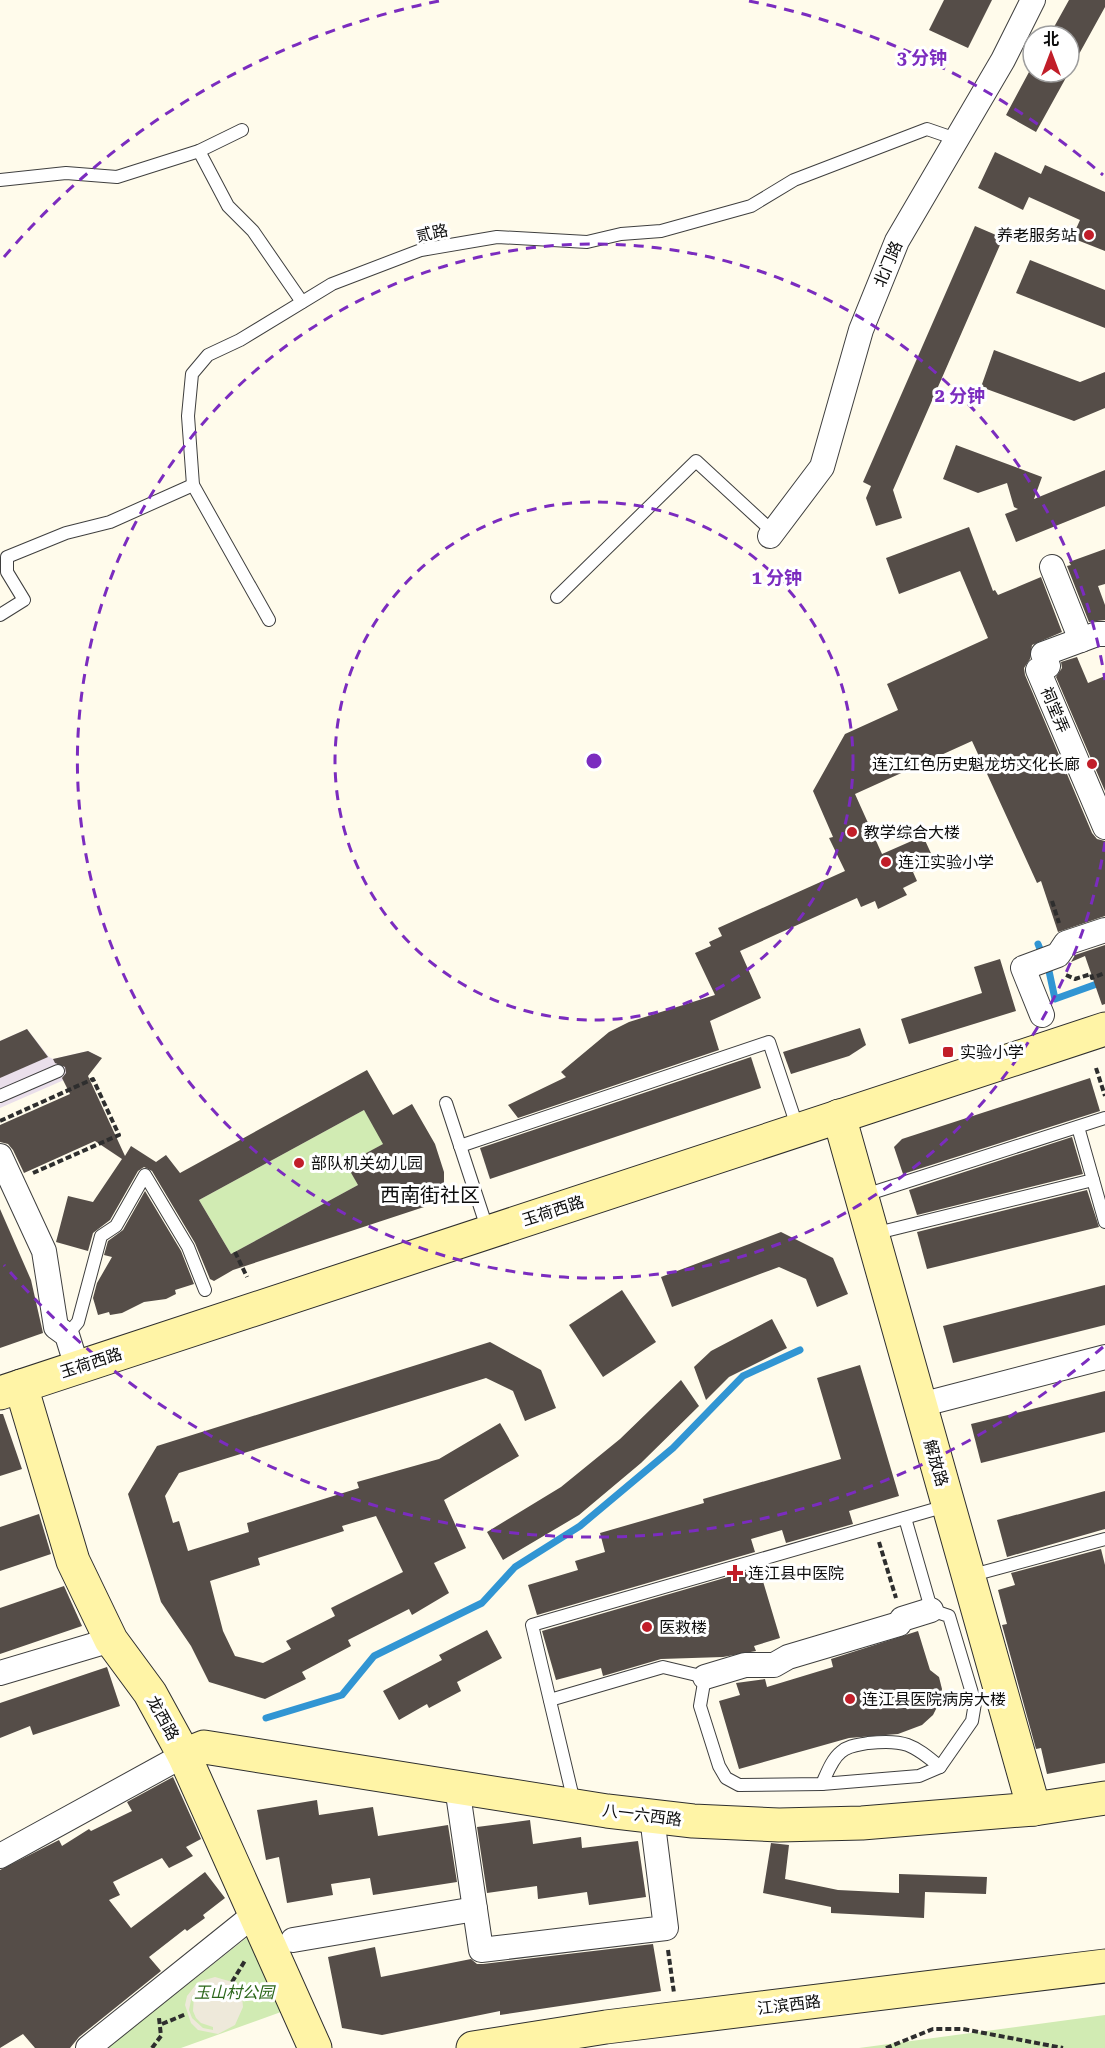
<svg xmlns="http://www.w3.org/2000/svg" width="1105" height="2048" font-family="'Roboto Serif','Noto Sans SC',serif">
<rect width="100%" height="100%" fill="#fffbeb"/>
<polygon fill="#eadfeb" points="27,1029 49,1057 53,1059 88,1051 98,1056 99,1062 96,1066 0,1108 0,1041"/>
<g fill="#d1ebb3">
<polygon points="364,1110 373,1125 393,1115 403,1133 347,1164 358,1185 231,1254 199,1200"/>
<polygon points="250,1935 281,2012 181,2048 107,2048"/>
<polygon points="1105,2015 1105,2048 859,2048"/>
</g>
<path fill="#eee9da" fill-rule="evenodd" d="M215 1977 232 1982 242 1997 243 2007 235 2025 218 2034 198 2030 191 2023 185 2005 187 1996 198 1982ZM192 1995 194 1996 193 2011 196 2018 201 2023 213 2027V2030L203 2028 192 2018 189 2010Z"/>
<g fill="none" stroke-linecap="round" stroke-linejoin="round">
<g stroke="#3195d3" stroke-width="7">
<polyline points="1038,944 1049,971 1055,999 1105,981"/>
<polyline points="266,1718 342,1695 374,1656 482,1603 515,1567 580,1526 673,1448 743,1376 800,1350"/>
</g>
</g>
<g fill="#554d48" fill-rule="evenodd">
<polygon points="944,0 992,0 968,48 929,30"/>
<polygon points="1069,0 1105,0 1105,7 1036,132 1006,115 1029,72 1069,72 1069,36 1049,36"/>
<polygon points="995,152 1041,174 1045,165 1105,192 1105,251 1072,238 1080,220 1029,197 1023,210 978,188"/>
<polygon points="975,226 1003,238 893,490 902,518 876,526 866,498 871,486 863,482"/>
<polygon points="1030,260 1105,290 1105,328 1016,293"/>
<polygon points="994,350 1080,382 1105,372 1105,408 1074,421 981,387"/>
<polygon points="956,445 1042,477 1034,499 1105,470 1105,506 1016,542 1005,514 1018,509 1014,507 1007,483 978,493 943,479"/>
<polygon points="969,527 993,591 995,590 998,595 1041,577 1062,632 1032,645 1030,659 1024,668 1025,675 1092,833 1097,839 1105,841 1105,916 1058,932 1041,881 1037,883 972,741 855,794 882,854 923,836 935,862 913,872 917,881 903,888 907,895 878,909 875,901 861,907 857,898 740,951 761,998 710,1021 719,1050 518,1118 508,1105 566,1077 561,1072 609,1032 629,1022 715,995 695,953 711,946 709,942 722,936 718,928 845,871 829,838 833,837 813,791 845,734 898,710 887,684 988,638 960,571 899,594 886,558"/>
<polygon points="1105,549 1105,584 1098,586 1105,605 1105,620 1089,622 1067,566 1071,565 1069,562"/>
<polygon points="1077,657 1088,683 1105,676 1105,791 1056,677 1062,668 1061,662"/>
<polygon points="1105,945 1105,1004 1102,1005 1085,956 1071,962 1075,955"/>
<polygon points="1000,959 1016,1011 909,1044 901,1019 982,993 974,967"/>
<polygon points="860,1028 866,1045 849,1056 791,1074 783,1052"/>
<polygon points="27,1029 48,1057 0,1078 0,1041"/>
<path d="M88 1051 102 1058 88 1076 125 1156 131 1146 156 1162 166 1155 180 1173 367 1070 393 1115 412 1104 435 1144 444 1172V1189L439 1197 424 1207 233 1270 214 1281 210 1279 195 1243 152 1171 144 1167 138 1171 110 1220 93 1233 88 1251 56 1242 68 1196 93 1202 122 1159 95 1141 24 1173 13 1150 8 1144 0 1142V1125L70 1094 62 1078 66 1073 65 1067 55 1063 53 1059ZM364 1110 383 1144 346 1164 358 1185 231 1254 199 1200Z"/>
<polygon points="751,1057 761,1088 490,1179 480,1148"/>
<polygon points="1090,1078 1100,1111 903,1174 894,1147 902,1139"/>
<polygon points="1072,1137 1083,1174 917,1215 909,1190"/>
<polygon points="1087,1190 1099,1227 927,1269 917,1232"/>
<polygon points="145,1191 181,1251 194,1284 175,1290 176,1294 166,1299 144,1302 122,1313 110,1315 109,1312 98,1315 93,1298 97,1283 112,1257 104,1255 108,1241 123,1230"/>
<polygon points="0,1209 31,1280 43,1333 0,1348"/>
<polygon points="781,1232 833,1258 848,1294 817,1307 806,1279 779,1267 672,1307 661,1277"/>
<polygon points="1105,1285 1105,1325 953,1363 943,1326"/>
<polygon points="622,1290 656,1342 603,1377 569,1325"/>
<polygon points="772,1319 787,1348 729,1377 706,1400 694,1367 711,1351"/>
<path d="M490 1342 541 1370 556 1408 525 1421 513 1391 486 1378 179 1473 165 1496 173 1523 179 1521 188 1551 249 1532 247 1523 359 1488 357 1482 439 1459 500 1423 519 1456 444 1500 466 1548 434 1563 449 1593 412 1615 409 1609 348 1640 351 1646 302 1672 306 1679 265 1699 209 1682 191 1646 161 1602 128 1494 157 1446ZM376 1516 403 1572 331 1608 335 1616 286 1641 291 1649 263 1663 235 1656 223 1631 210 1581 260 1565 258 1558 344 1531 342 1526Z"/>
<polygon points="860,1365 899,1496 849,1511 853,1524 786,1543 782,1530 751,1539 755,1552 537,1615 528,1585 578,1570 575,1561 605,1552 600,1533 704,1503 703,1499 841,1459 817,1378"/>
<polygon points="681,1380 699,1406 641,1463 579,1515 503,1560 487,1532 561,1487 620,1439"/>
<polygon points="1105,1391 1105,1432 981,1463 971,1424"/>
<polygon points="0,1414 3,1414 22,1469 0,1476"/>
<polygon points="1105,1491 1105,1529 1007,1557 997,1520"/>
<polygon points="39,1514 51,1554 0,1571 0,1527"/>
<polygon points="1101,1549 1105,1565 1105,1763 1047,1774 1041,1748 1036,1749 1002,1625 1007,1624 998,1590 1015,1585 1011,1573"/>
<polygon points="759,1568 780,1638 754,1646 756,1651 723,1657 661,1659 603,1676 601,1668 556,1680 542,1631"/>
<polygon points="64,1586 82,1626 0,1654 0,1608"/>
<polygon points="487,1630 502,1658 457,1682 461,1691 429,1708 427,1704 399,1720 383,1691 442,1660 439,1655"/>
<polygon points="918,1631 930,1670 939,1677 942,1689 939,1703 933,1715 922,1725 898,1734 849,1738 739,1769 719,1701 740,1695 736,1683 765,1679 767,1687 833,1667 831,1659"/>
<polygon points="107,1667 120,1706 33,1735 30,1726 0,1738 0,1703"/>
<polygon points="173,1777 201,1839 186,1847 193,1856 169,1868 162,1858 113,1882 120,1895 109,1900 131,1928 205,1872 225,1898 203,1915 205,1918 187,1931 185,1929 149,1957 161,1971 79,2037 70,2048 35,2048 23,2034 0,2048 0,1870 59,1840 62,1846 89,1829 91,1831 132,1811 127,1802"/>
<polygon points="317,1800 319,1815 373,1807 378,1836 448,1825 457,1882 373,1895 370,1878 331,1884 333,1895 287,1903 279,1857 266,1860 257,1810"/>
<polygon points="530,1820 533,1844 581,1837 582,1848 638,1841 646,1897 589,1905 587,1892 538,1899 537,1886 487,1893 477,1827"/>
<polygon points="771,1843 789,1845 785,1879 838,1890 899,1893 899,1874 987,1877 986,1894 925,1892 924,1918 831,1913 831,1907 763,1893"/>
<polygon points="653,1944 661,1991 500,2015 500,2011 382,2035 342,2028 328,1957 375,1947 381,1977 471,1959 477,1964 483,1964"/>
</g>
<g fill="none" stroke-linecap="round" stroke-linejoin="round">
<g stroke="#3f3f3f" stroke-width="14">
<g id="lane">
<polyline points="199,151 228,206 253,231 302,302"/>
<polyline points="0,180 66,173 117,177 199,151 242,130"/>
<polyline points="557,597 696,461 773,532"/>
<polyline points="0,615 24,600 7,572 7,557 66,533 110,522 193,485"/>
<polyline points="269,620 193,485 188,416 192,374 208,355 240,340 332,284 421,250 497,237 587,242 621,234 661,231 751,206 794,180 927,129 956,139"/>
<polyline points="0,1096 58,1071"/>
<polyline points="446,1103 488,1231"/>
<polyline points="1078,1127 1105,1222"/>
<polyline points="460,1146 769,1042 798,1129"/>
<polyline points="862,1196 1105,1118"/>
<polyline points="873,1234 1093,1180"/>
<polyline points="67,1335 78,1322 101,1236 116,1226 145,1175 188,1247 205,1290"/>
<polyline points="905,1518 932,1612"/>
<polyline points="969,1576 1105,1539"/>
<polyline points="550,1700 663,1667 705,1677 700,1706 719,1766 726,1778 739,1785 822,1784 919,1776 940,1767 972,1721 975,1703 949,1616 931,1610"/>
<path d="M822 1784C827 1773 832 1759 841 1752 849 1745 859 1745 868 1743 904 1739 913 1744 940 1767"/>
<polyline points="574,1802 532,1625 946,1506"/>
</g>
</g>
<g stroke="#3f3f3f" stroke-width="26">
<g id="street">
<polyline points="770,536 822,467 861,330 897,241 1003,60 1033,0"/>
<polyline points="1052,567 1081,640"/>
<polyline points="1105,634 1097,634 1043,654 1048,666 1038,670 1105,827"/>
<polyline points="1042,1015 1023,968 1058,955 1066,943 1105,930"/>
<polyline points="0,1156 44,1251 56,1327 67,1335 77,1367"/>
<polyline points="920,1405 1105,1357"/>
<polyline points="0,1673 111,1640"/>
<polyline points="705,1677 745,1665 774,1665 788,1657 899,1624 902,1619 931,1610"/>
<polyline points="457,1787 481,1950 666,1928 652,1817"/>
<polyline points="0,1856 184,1755"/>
<polyline points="293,1940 475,1909"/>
<polyline points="88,2048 255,1914"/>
</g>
</g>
<g stroke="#2e2e2e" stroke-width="35">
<g id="secondary">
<polyline points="839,1116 1034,1809"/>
<polyline points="21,1386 73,1561 111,1640 150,1693 184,1755 315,2048"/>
<polyline points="0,1393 1105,1029"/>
<polyline points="184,1755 204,1747 607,1811 693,1821 779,1825 862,1823 1034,1809 1105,1798"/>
<polyline points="473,2048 606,2027 1105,1966"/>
</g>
</g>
<g stroke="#2e2e2e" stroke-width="4" stroke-dasharray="6 3" stroke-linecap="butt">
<polyline points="1052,901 1059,923"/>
<polyline points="1066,975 1075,979 1091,974 1092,978 1105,973"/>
<polyline points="1096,1068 1105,1096"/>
<polyline points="0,1121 93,1079 119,1135 33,1173"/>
<polyline points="235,1252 247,1277"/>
<polyline points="879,1542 896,1598"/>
<polyline points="668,1950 674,1993"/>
<polyline points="232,1982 246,1959"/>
<polyline points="162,2024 186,2014"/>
<polyline points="152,2048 161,2036 159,2018"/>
<polyline points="886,2048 933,2029 963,2029 1063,2048"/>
</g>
<use href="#lane" stroke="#fff" stroke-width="12"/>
<use href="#street" stroke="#fff" stroke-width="24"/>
<use href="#secondary" stroke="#fff4a6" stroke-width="33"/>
</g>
<g fill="none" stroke="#7b2cbf" stroke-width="3" stroke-dasharray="10 8">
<circle cx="594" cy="761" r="259"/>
<path d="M1105 842A517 517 0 1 1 1105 680"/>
<path d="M1103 1347A776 776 0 0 1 4 1265M4 257A776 776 0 0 1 439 1M749 1A776 776 0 0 1 1103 175"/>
</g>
<g fill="#c11e29" stroke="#fff" stroke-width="2">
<circle cx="1089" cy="235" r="6"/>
<circle cx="1092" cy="764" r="6"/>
<circle cx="852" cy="832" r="6"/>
<circle cx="886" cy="862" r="6"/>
<rect x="942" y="1046" width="12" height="12" rx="3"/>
<circle cx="299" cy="1163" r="6"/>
<path d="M732 1564h6v6h6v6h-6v6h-6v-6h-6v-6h6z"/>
<circle cx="647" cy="1627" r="6"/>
<circle cx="850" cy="1699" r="6"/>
</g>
<g text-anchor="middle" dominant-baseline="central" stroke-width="6" stroke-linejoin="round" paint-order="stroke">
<g font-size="16" fill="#0c0c0c" stroke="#fff">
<text transform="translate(432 233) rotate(-12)">贰路</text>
<text transform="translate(888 264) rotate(-67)">北门路</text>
<text transform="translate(1055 710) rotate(67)">祠堂弄</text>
<text transform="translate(553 1211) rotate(-18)">玉荷西路</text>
<text transform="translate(91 1363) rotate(-18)">玉荷西路</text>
<text transform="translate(936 1463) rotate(74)">解放路</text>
<text transform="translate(163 1718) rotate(61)">龙西路</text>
<text transform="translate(642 1815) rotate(7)">八一六西路</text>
<text transform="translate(789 2005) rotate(-7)">江滨西路</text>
</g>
<g font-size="16" fill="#0c0c0c" stroke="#fff" text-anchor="start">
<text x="1077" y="235" text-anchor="end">养老服务站</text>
<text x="1080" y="764" text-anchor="end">连江红色历史魁龙坊文化长廊</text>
<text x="864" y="832">教学综合大楼</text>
<text x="898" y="862">连江实验小学</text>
<text x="960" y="1052">实验小学</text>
<text x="311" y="1163">部队机关幼儿园</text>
<text x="748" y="1573">连江县中医院</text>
<text x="659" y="1627">医救楼</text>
<text x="862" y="1699">连江县医院病房大楼</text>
</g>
<g font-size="16" font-style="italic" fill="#2b661a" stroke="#fff">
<text x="234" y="1992">玉山村公园</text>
</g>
<g font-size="20" fill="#0c0c0c" stroke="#fff">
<text x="430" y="1195">西南街社区</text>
</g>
</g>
<circle cx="594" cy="761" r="9" fill="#7b2cbf" stroke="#fff" stroke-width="3"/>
<g font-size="18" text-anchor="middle" font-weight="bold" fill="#7b2cbf" stroke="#fff" stroke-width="6" stroke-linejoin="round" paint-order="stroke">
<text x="922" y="64">3 分钟</text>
<text x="960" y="402">2 分钟</text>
<text x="777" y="584">1 分钟</text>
</g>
<g transform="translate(1051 54)"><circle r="28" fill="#ffffff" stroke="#9e9e9e" stroke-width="1.5"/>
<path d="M0-4.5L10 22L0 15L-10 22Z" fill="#c11e29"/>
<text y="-9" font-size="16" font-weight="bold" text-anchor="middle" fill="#0c0c0c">北</text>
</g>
</svg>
